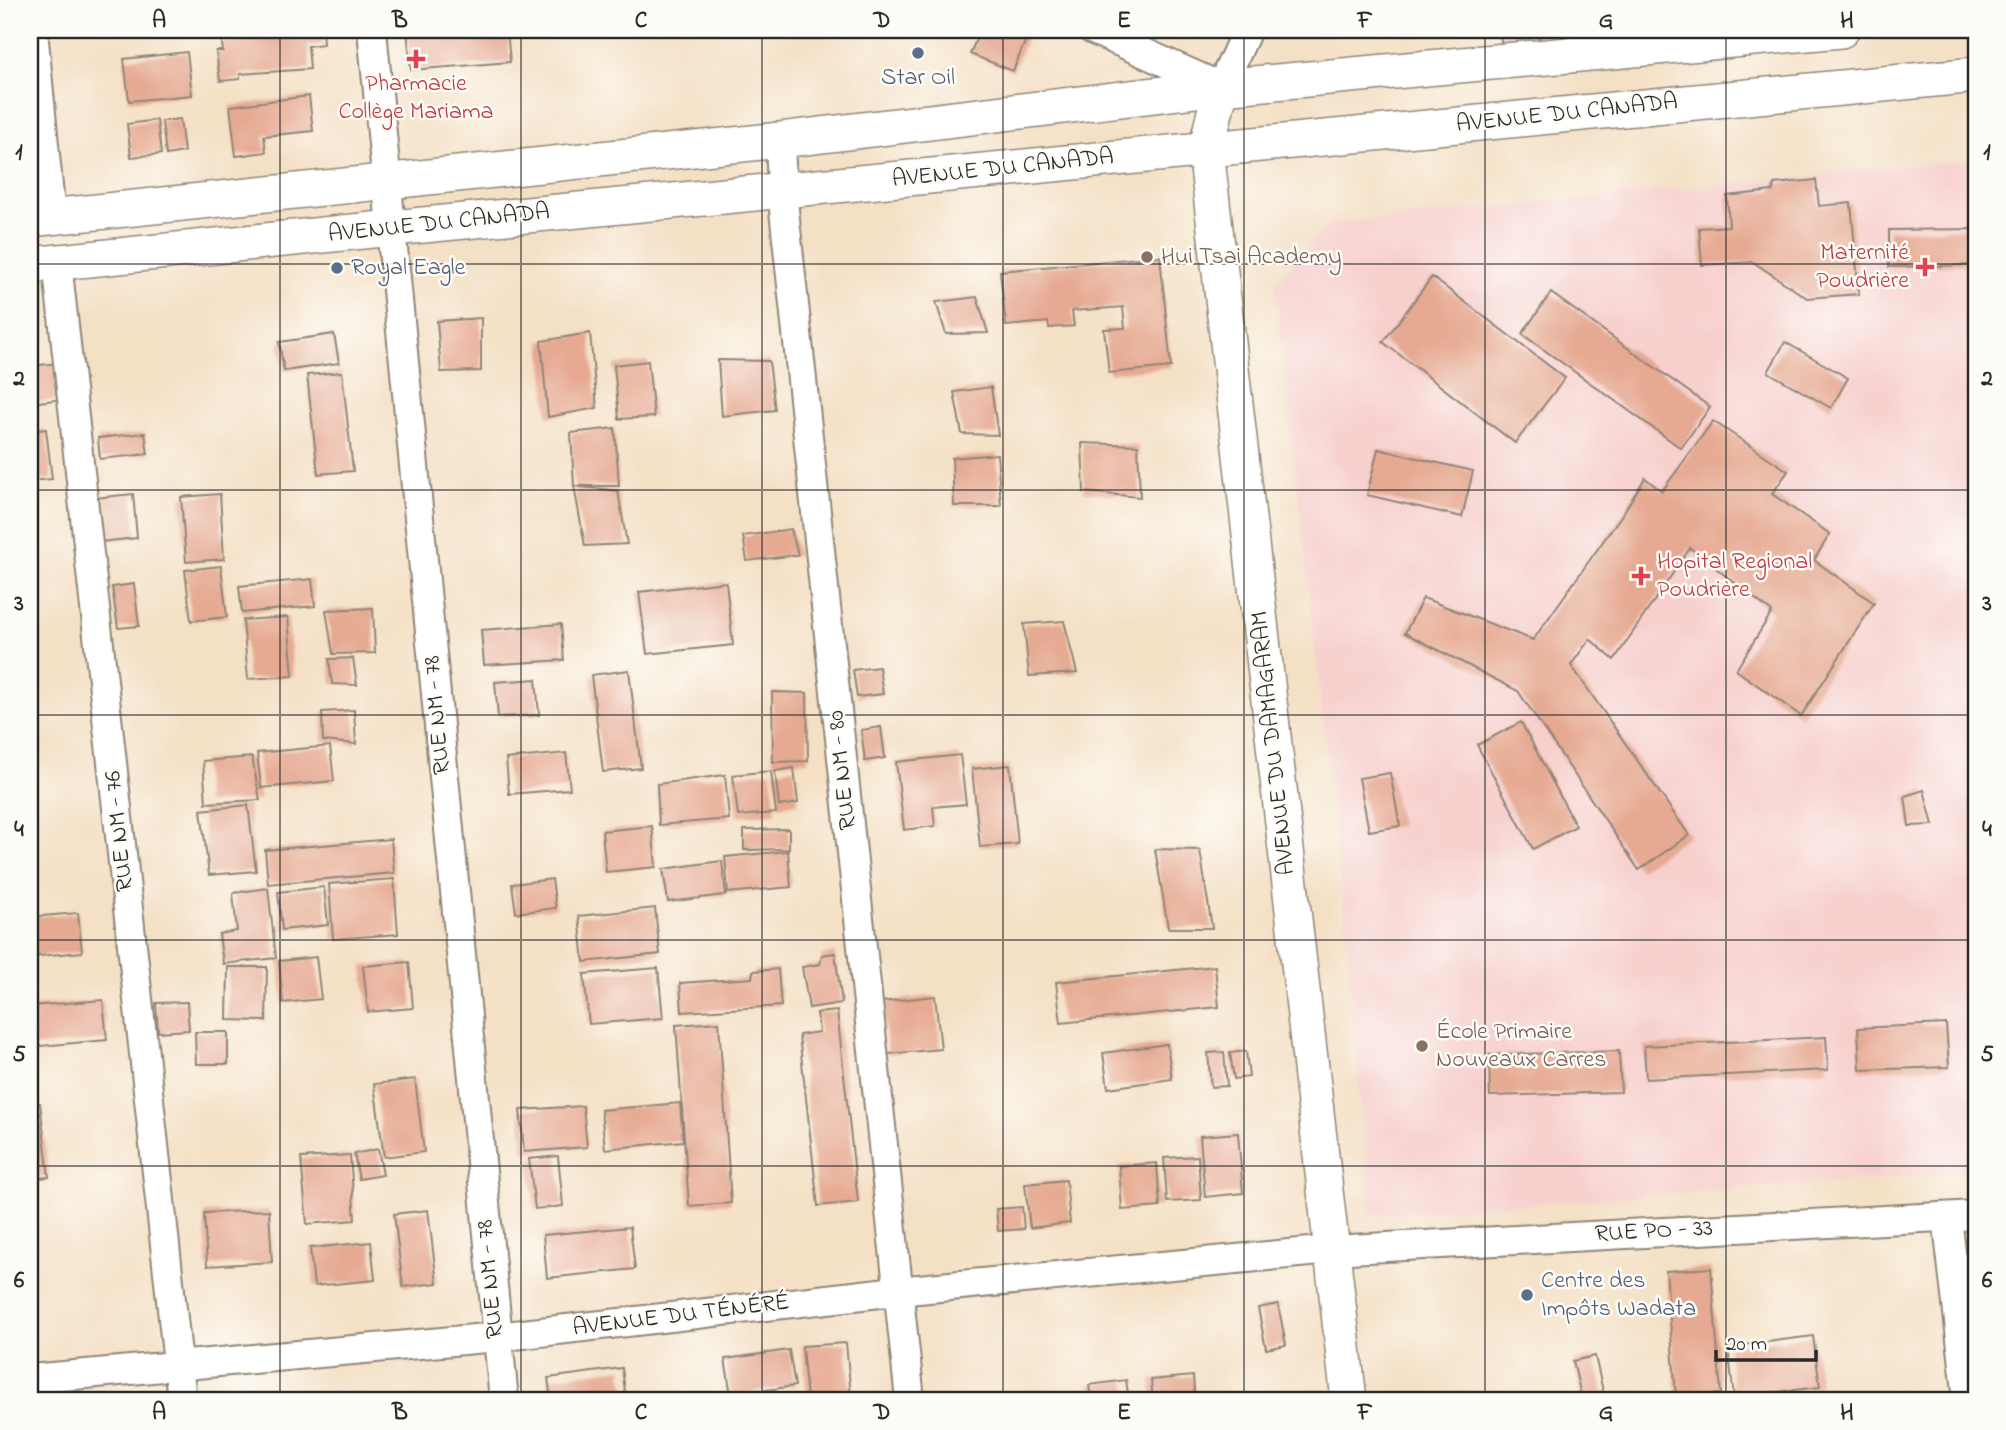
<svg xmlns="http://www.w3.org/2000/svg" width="2006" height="1430" font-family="'Indie Flower',sans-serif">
<rect width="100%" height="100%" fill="#fdfcf7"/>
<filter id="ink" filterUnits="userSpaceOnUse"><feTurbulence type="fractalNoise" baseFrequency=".0143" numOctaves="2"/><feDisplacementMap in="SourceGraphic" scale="14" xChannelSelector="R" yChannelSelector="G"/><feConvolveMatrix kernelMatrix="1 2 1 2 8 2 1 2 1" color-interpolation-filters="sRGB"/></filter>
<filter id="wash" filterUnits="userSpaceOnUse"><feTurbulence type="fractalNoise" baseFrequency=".00686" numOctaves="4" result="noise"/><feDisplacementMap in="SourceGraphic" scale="28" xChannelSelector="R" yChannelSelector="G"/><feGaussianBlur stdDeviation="1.57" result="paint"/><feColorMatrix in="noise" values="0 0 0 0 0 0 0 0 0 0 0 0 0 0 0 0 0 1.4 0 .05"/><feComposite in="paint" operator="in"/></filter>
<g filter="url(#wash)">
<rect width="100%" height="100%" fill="#f4e0c5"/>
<polygon fill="#f7d0ce" points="1976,159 1976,1172 1370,1215 1346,930 1275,284 1327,224"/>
<g id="blocks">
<g fill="#e6a991">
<polygon points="220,30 322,30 323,44 308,46 310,69 240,74 240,79 220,81 216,51 223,51"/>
<polygon points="407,30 507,30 510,62 411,70"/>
<polygon points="980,30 1030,30 1013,71 970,54"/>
<polygon points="1498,30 1540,30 1539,40 1502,44"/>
<polygon points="1591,30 1609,30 1609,32 1591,33"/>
<polygon points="187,52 192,95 129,101 124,59"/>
<polygon points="309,96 313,131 264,136 266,152 236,156 230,106"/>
<polygon points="180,119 184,152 166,155 162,121"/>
<polygon points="157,120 161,154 131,157 127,124"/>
<polygon points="1816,180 1819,206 1851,203 1859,294 1807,298 1753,262 1702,265 1699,228 1729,226 1727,196 1773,191 1774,184"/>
<polygon points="1976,229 1976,265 1889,267 1889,230"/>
<polygon points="1160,256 1171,367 1109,373 1104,329 1125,328 1123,307 1072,311 1074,326 1049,328 1048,322 1006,326 1000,271"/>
<polygon points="1432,277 1565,378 1515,443 1383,342"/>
<polygon points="1551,293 1710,407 1681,448 1522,334"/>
<polygon points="977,297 988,333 946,334 936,302"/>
<polygon points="481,318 481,371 441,372 437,321"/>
<polygon points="590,333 597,408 548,417 541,341"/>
<polygon points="334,334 339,363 284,371 279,342"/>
<polygon points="1785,342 1848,378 1831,408 1768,372"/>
<polygon points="718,360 769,361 775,410 722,416"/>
<polygon points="648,361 654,417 619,419 614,365"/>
<polygon points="59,363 63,399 30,403 30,366"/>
<polygon points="342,372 353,471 318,474 307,375"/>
<polygon points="991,387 998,435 962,434 954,392"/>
<polygon points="1713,421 1788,471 1772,494 1830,534 1814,560 1874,603 1801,716 1736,670 1772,612 1690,548 1614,660 1590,639 1571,665 1689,835 1639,870 1518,691 1405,633 1423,598 1533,640 1621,516 1645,478 1662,491"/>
<polygon points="615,428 619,486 574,486 571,433"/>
<polygon points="46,429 52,479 30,481 30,431"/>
<polygon points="145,433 148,454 100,459 98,438"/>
<polygon points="1082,443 1138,445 1140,497 1084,492"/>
<polygon points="1378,449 1473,471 1462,517 1367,495"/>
<polygon points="997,454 1001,506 954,506 952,458"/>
<polygon points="574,486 618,491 627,544 585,546"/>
<polygon points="133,494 137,538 100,542 95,498"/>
<polygon points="220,494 224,559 186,562 181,497"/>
<polygon points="791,529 798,555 747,561 743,536"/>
<polygon points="221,566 227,617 191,621 185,570"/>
<polygon points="312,579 315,606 242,613 239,586"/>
<polygon points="726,582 733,645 647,654 639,592"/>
<polygon points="134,584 139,626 118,628 112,587"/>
<polygon points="373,608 375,653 333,654 326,610"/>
<polygon points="288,617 293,676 248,679 243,620"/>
<polygon points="1064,621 1077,673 1029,676 1024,624"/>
<polygon points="561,624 564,660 484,665 481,630"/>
<polygon points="353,658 357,685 332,684 329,659"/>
<polygon points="879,667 883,694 857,697 853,670"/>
<polygon points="629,670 641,768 603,772 591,675"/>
<polygon points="536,679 539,715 498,717 495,682"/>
<polygon points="772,692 807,693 808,761 773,762"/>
<polygon points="354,710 356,744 323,741 322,712"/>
<polygon points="1521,722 1576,826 1533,849 1477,745"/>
<polygon points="881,727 885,758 865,761 861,730"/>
<polygon points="330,746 334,781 261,788 257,753"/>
<polygon points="566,753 570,789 509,794 506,759"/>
<polygon points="960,755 966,804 933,807 935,826 904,830 896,762"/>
<polygon points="252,757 260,800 206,803 203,761"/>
<polygon points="1010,765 1018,844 980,847 972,769"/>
<polygon points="794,768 798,803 779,806 775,771"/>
<polygon points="771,771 776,813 738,816 733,775"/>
<polygon points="1390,773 1400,826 1369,831 1359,778"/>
<polygon points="725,775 729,819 659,825 657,784"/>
<polygon points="1924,790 1933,825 1909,826 1905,796"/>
<polygon points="248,805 256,871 209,875 201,810"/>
<polygon points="652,826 656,867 606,872 602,831"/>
<polygon points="789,829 789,849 744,850 744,830"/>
<polygon points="391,839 394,873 268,884 265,850"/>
<polygon points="1155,849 1200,850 1212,928 1168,928"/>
<polygon points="788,851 791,887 728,893 725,857"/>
<polygon points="722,861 726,895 668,902 663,869"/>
<polygon points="394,879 398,934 333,939 329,884"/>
<polygon points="552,879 556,908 516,913 512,884"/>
<polygon points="324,887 328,925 282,930 278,892"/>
<polygon points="268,888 276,958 223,964 219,934 237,931 233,893"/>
<polygon points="655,908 660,954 584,962 579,916"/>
<polygon points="78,913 82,952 30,957 30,917"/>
<polygon points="835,953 842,1003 809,1008 802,967 820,964 822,955"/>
<polygon points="316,957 321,999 283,1003 279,961"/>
<polygon points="409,962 413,1008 368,1012 363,966"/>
<polygon points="1215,966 1219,1007 1061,1023 1056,982"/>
<polygon points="228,967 267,967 266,1021 227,1020"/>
<polygon points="658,968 663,1018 589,1024 584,974"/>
<polygon points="778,969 781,1006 682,1012 680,983 752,978 753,971"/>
<polygon points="935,996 941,1049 888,1054 882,1002"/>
<polygon points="103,1000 107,1040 30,1047 30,1006"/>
<polygon points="187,1002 189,1030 158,1032 156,1003"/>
<polygon points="837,1011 858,1202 818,1206 799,1035 819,1032 817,1013"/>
<polygon points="1976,1018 1976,1059 1975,1059 1969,1019"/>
<polygon points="719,1022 731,1203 689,1206 676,1025"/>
<polygon points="1946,1024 1949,1067 1860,1070 1858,1028"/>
<polygon points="195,1032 228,1032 228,1064 196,1064"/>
<polygon points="1826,1037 1828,1070 1646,1079 1644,1046"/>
<polygon points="1167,1044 1172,1079 1108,1088 1103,1053"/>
<polygon points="1246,1051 1249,1077 1234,1079 1230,1053"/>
<polygon points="1619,1051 1621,1092 1490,1096 1489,1055"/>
<polygon points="1224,1052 1227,1086 1211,1087 1208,1053"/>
<polygon points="415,1079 424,1152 384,1157 374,1084"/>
<polygon points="40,1103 49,1177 30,1179 30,1104"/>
<polygon points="680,1103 683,1141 605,1149 601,1110"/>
<polygon points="583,1106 587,1147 524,1152 520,1110"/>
<polygon points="1238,1133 1243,1193 1205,1197 1200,1136"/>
<polygon points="378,1149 383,1175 359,1179 354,1154"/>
<polygon points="350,1155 355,1220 307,1224 301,1158"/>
<polygon points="558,1156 563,1206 535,1209 529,1159"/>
<polygon points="1198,1156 1201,1200 1167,1202 1164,1158"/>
<polygon points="1157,1163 1160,1207 1122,1210 1119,1166"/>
<polygon points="1066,1180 1070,1223 1030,1228 1025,1184"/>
<polygon points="1022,1207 1024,1229 998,1231 996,1209"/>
<polygon points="269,1210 272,1262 207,1266 204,1213"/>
<polygon points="428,1210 437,1283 403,1287 394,1214"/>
<polygon points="630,1227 635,1269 547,1278 543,1235"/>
<polygon points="371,1242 375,1280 314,1286 310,1248"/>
<polygon points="1711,1268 1721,1394 1676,1397 1666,1271"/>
<polygon points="1278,1304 1286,1345 1266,1349 1258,1308"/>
<polygon points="1813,1336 1820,1387 1734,1397 1728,1347"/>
<polygon points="846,1343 851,1396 807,1399 802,1346"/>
<polygon points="789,1350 795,1386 731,1395 725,1359"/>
<polygon points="1595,1356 1605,1400 1582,1400 1573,1361"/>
<polygon points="622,1368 626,1399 551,1400 548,1378"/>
<polygon points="1193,1376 1195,1400 1153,1400 1151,1380"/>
<polygon points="1126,1380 1129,1400 1091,1400 1089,1385"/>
</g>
</g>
</g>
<g filter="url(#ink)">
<use href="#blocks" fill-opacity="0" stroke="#908678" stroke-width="2"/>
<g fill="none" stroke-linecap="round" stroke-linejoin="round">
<g stroke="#908678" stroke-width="32">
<g id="minor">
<polyline points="33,30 51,217"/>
<polyline points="372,30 504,1400"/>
<polyline points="1093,30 1221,87 1247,30"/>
<polyline points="780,140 782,191 910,1400"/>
<polyline points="57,262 182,1400"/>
<polyline points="1947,1217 1968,1400"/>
<polyline points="30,1379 497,1337 897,1291 1331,1250 1976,1215"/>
</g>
</g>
<g stroke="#908678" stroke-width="38">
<g id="tertiary">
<polyline points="1221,87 1206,150 1349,1400"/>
<polyline points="30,219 780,140 1221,87 1841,30"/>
<polyline points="30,265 392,228 1976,75"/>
</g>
</g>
<use href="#minor" stroke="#fff" stroke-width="28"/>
<use href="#tertiary" stroke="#fff" stroke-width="35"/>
</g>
</g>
<path fill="none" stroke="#2b2b2b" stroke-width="2" stroke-opacity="0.55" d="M280 30V1400M521 30V1400M762 30V1400M1003 30V1400M1244 30V1400M1485 30V1400M1726 30V1400M30 264H1976M30 490H1976M30 715H1976M30 940H1976M30 1166H1976"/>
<g fill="#5c6f8a" stroke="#fdfcf7" stroke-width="2.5">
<circle cx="918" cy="53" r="7"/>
<circle cx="337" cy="268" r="7"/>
<circle cx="1527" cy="1295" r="7"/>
</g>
<g fill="#e0444e" stroke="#fdfcf7" stroke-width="2.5">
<path d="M412.5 48.5h7v7h7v7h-7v7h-7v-7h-7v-7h7z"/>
<path d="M1921.5 256.5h7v7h7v7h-7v7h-7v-7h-7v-7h7z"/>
<path d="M1637.5 565.5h7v7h7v7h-7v7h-7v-7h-7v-7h7z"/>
</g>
<g fill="#8d6e63" stroke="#fdfcf7" stroke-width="2.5">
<circle cx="1147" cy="257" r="7"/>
<circle cx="1422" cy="1046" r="7"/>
</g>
<g text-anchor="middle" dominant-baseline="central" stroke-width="5" stroke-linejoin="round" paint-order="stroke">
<g font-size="24" fill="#4e5e75" stroke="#fdfcf7" text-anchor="start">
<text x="918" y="78" text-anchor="middle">Star Oil</text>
<text x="351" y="268">Royal Eagle</text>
<text x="1541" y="1281">Centre des<tspan x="1541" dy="28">Impôts Wadata</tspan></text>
</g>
<g font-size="24" fill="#be3a42" stroke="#fdfcf7">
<text x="416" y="84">Pharmacie<tspan x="416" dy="28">Collège Mariama</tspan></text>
<text x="1909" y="253" text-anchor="end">Maternité<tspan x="1909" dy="28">Poudrière</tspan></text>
<text x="1657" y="562" text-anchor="start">Hopital Regional<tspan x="1657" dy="28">Poudrière</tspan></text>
</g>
<g font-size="24" fill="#2b2b2b" stroke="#fdfcf7">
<text transform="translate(1567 114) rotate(-6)">AVENUE DU CANADA</text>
<text transform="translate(1003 169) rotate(-6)">AVENUE DU CANADA</text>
<text transform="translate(439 224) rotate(-6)">AVENUE DU CANADA</text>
<text transform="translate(438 715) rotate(-95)">RUE NM - 78</text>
<text transform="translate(1274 743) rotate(-96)">AVENUE DU DAMAGARAM</text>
<text transform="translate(843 770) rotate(-96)">RUE NM - 80</text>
<text transform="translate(120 831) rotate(-96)">RUE NM - 76</text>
<text transform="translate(1654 1232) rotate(-3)">RUE PO - 33</text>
<text transform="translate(491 1279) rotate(-95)">RUE NM - 78</text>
<text transform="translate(681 1316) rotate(-7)">AVENUE DU TÉNÉRÉ</text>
</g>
<g font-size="24" fill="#785e54" stroke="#fdfcf7" text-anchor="start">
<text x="1161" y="257">Hui Tsai Academy</text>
<text x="1436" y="1032">École Primaire<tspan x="1436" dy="28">Nouveaux Carres</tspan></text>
</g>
</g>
<rect width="2006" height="1430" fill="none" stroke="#fdfcf7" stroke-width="77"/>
<path d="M1716 1350v10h100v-10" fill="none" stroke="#2b2b2b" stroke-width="3.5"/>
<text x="1726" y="1350" font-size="21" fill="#2b2b2b" stroke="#fdfcf7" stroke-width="5" paint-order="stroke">20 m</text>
<rect x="38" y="38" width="1930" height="1354" fill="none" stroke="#2b2b2b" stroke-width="2.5"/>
<g font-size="23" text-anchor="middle" font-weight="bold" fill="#2b2b2b">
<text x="159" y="27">A</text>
<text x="400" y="27">B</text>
<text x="641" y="27">C</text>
<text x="882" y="27">D</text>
<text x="1124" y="27">E</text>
<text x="1365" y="27">F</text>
<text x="1606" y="27">G</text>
<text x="1847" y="27">H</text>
<text x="19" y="159">1</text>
<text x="1987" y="159">1</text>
<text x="19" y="385">2</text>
<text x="1987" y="385">2</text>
<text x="19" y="610">3</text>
<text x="1987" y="610">3</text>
<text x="19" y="836">4</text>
<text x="1987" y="836">4</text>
<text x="19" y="1061">5</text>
<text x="1987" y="1061">5</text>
<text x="19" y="1287">6</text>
<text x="1987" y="1287">6</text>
<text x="159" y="1419">A</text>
<text x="400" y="1419">B</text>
<text x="641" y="1419">C</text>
<text x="882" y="1419">D</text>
<text x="1124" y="1419">E</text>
<text x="1365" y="1419">F</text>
<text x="1606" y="1419">G</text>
<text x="1847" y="1419">H</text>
</g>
</svg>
